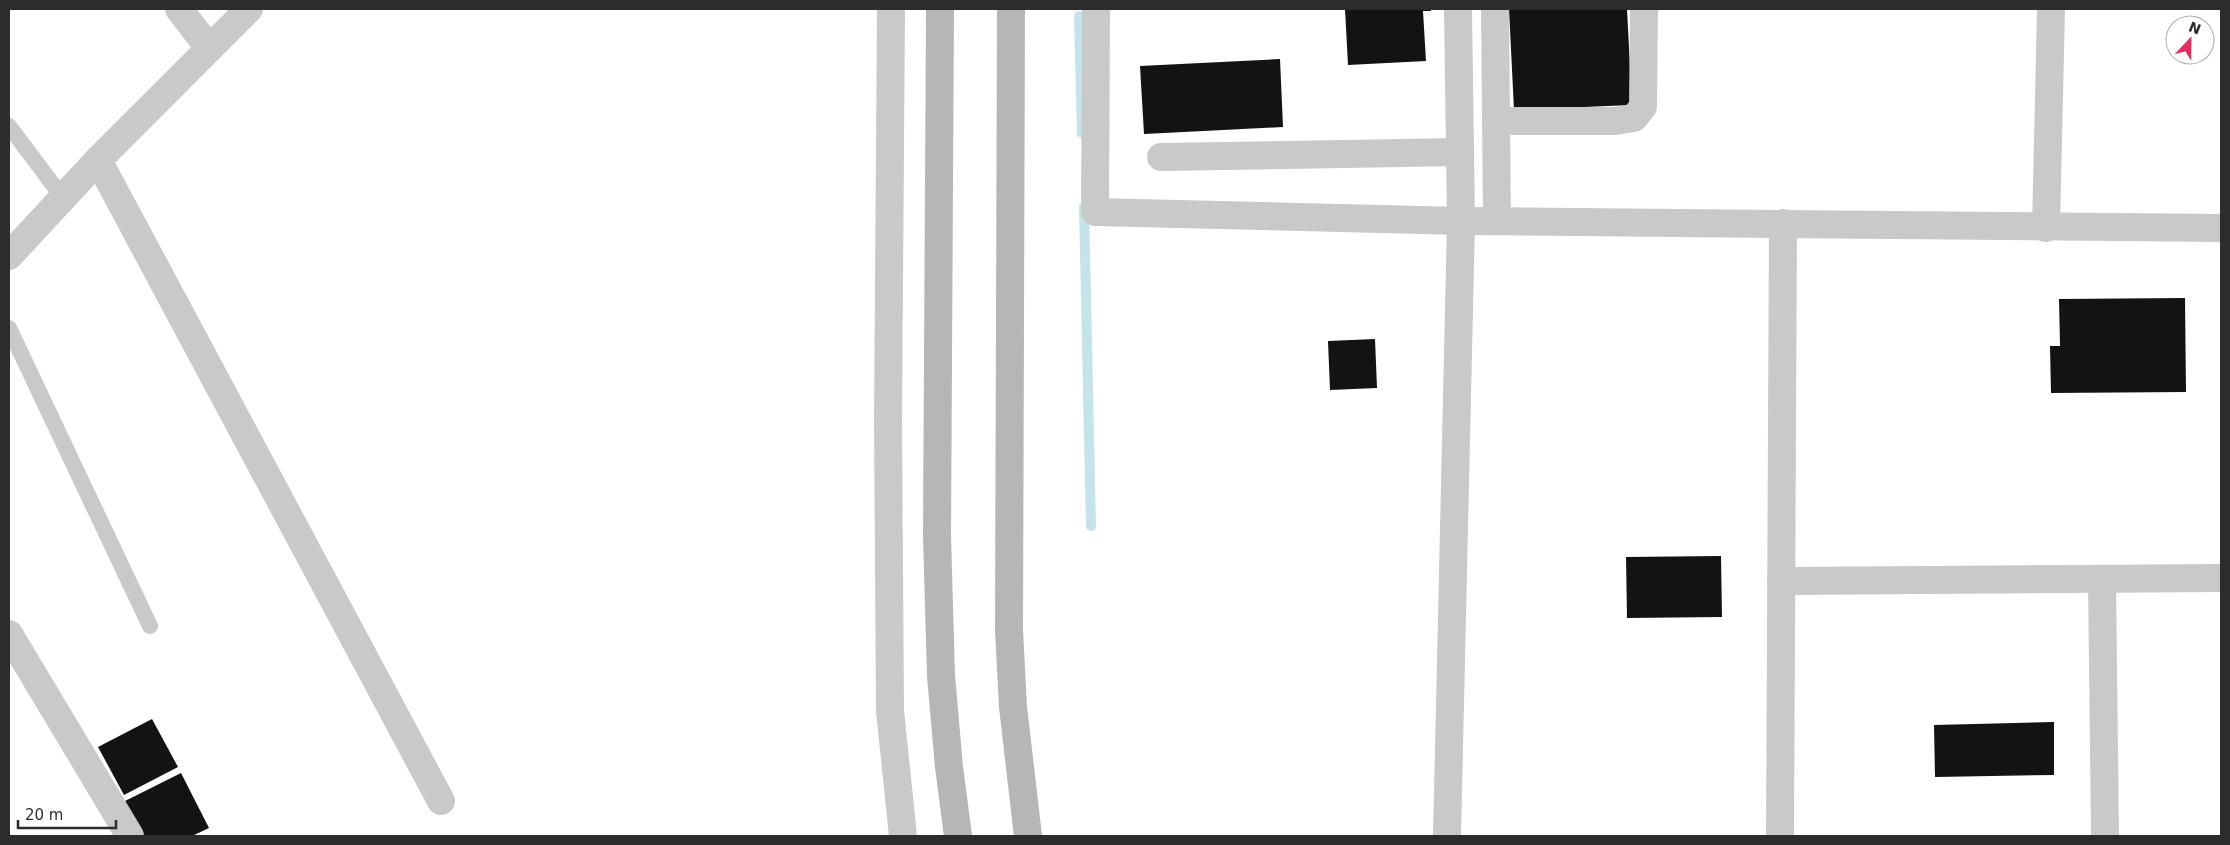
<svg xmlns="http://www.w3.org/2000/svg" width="2230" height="845" font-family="'DejaVu Sans',sans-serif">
<rect width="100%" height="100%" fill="#fff"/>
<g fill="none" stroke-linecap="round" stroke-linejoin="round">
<g stroke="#c4e3ea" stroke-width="10">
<polyline points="1079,16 1082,133"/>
<polyline points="1084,207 1091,526"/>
</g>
</g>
<g fill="#131313">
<polygon points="1345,9 1430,9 1431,11 1423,11 1426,61 1348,65"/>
<polygon points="1509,9 1627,9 1632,105 1514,110"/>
<polygon points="1280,59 1283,127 1144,134 1140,66"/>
<polygon points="2185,298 2186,392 2051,393 2050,346 2060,346 2059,299"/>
<polygon points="1375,339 1377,388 1330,390 1328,341"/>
<polygon points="1721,556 1722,617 1627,618 1626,557"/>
<polygon points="152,719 178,767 124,795 98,747"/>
<polygon points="2054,722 2054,775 1935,777 1934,725"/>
<polygon points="181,773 209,828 192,836 143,836 125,801"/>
</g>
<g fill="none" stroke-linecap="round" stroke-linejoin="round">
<g stroke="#c9c9c9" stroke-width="16">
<polyline points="9,126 63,198"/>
<polyline points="9,328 150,626"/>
</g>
<g stroke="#c9c9c9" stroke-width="28">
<polyline points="179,9 209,48"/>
<polyline points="891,9 888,421 890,711 903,836"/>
<polyline points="1096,9 1095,212 1461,221 2221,228"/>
<polyline points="1495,9 1497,221"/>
<polyline points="1496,121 1615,121 1634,118 1643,107 1644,9"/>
<polyline points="1161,157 1460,152"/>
<polyline points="98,160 441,801"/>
<polyline points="2046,228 2051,9"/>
<polyline points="9,256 98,160 249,9"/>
<polyline points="2102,579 2105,836"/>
<polyline points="1781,581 2221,578"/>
<polyline points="9,634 130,836"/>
<polyline points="1447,836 1461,221 1458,9"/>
<polyline points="1780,836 1783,223"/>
</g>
<g stroke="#b6b6b6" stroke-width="28">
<polyline points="940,9 937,536 941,676 949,767 958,836"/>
<polyline points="1011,9 1009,630 1013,707 1028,836"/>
</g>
</g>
<rect width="2230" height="845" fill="none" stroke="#2c2c2c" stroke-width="20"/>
<g transform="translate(2190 40) rotate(22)"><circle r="24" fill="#ffffff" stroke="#ababab"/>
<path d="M0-4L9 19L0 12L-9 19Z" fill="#e42c61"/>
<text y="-8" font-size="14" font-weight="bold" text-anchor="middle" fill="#2c2c2c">N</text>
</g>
<path d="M18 820v8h98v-8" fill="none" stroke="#2c2c2c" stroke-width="2.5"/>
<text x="25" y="820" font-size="15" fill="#2c2c2c" stroke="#ffffff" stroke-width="4" paint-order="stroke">20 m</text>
</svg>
